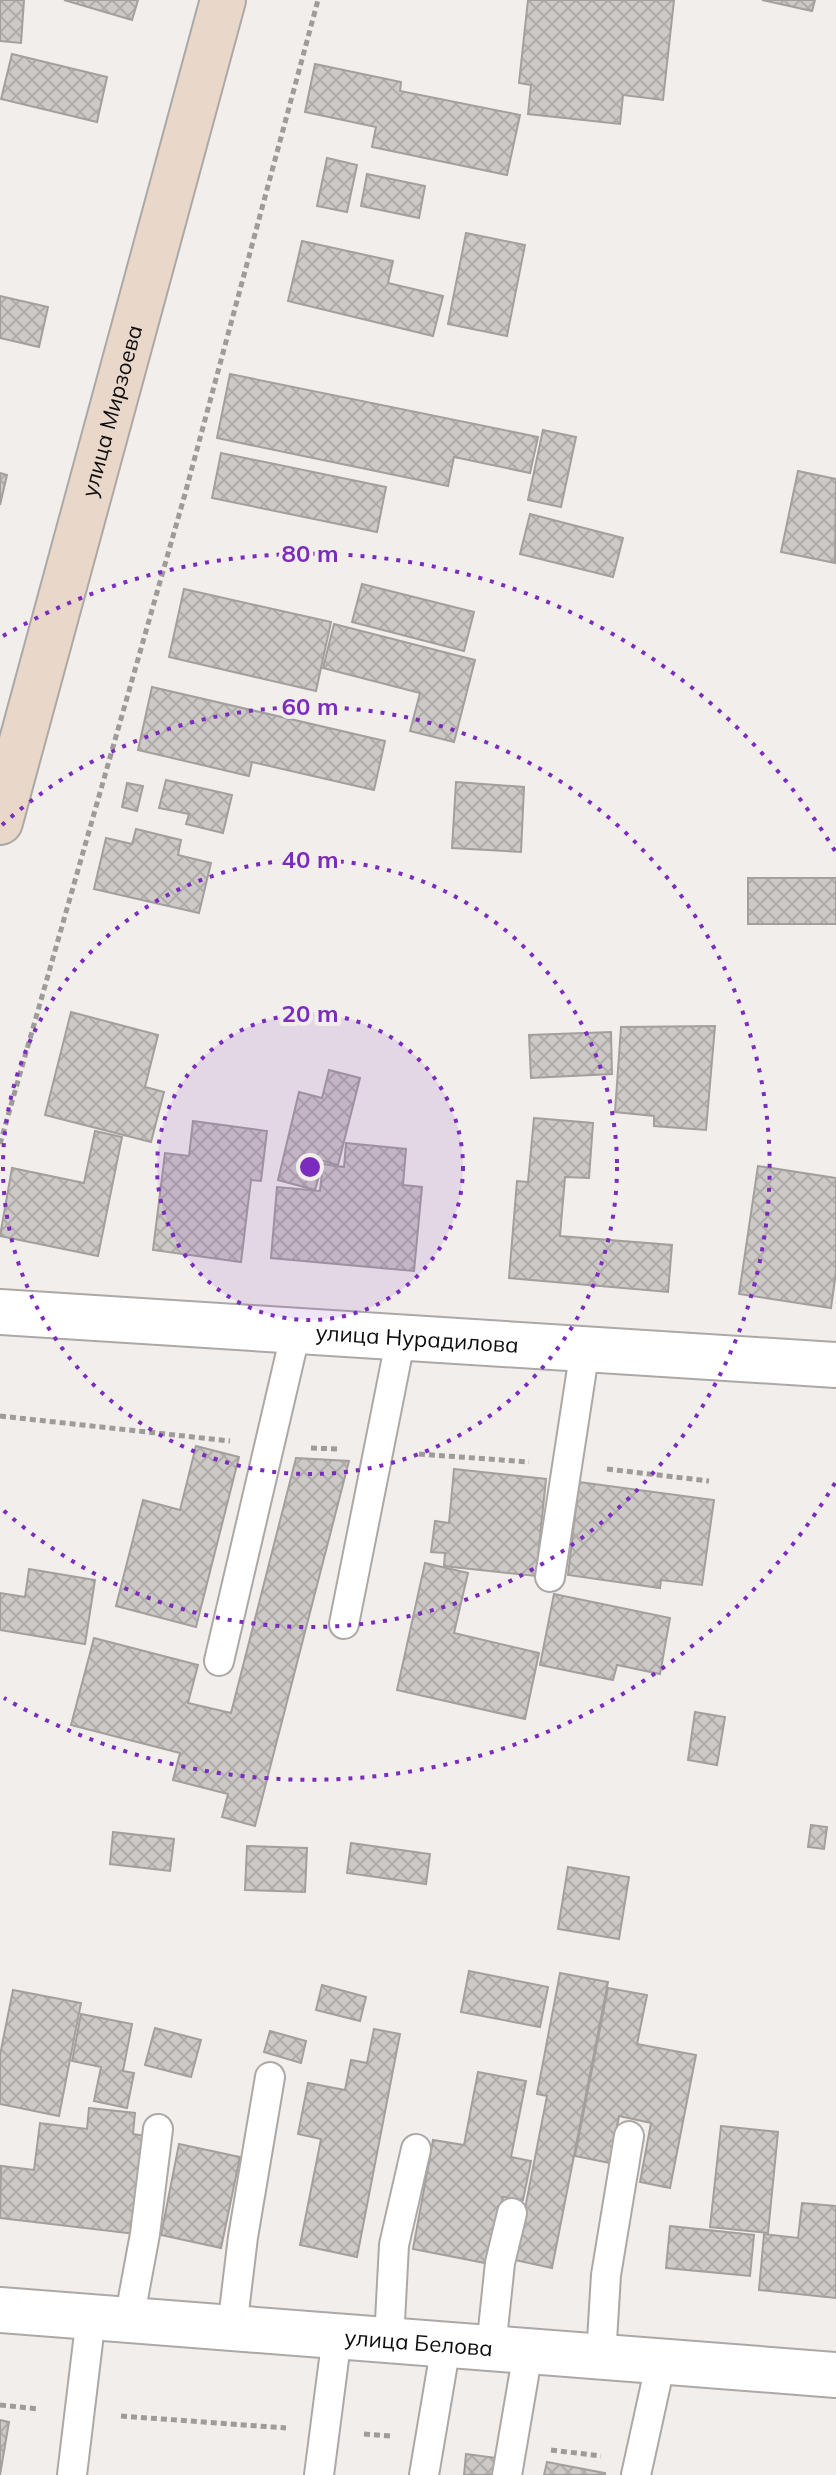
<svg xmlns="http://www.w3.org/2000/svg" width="836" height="2475" font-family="Mulish,sans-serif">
<defs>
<pattern id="building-cross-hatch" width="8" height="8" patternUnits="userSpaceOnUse" patternTransform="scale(2)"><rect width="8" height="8" fill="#cdc9c6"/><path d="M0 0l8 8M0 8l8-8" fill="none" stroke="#afaba9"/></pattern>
</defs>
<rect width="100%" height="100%" fill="#f2eeeb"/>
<g fill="url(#building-cross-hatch)" stroke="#a39f9d" stroke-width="2">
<polygon points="0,0 24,0 21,43 0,41"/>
<polygon points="64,0 138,0 132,20"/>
<polygon points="528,0 674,0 663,100 623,95 620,124 528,114 531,85 519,83"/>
<polygon points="762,0 815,0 812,11"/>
<polygon points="12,54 107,77 97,122 1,99"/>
<polygon points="315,64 401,82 400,91 520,115 507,175 372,147 376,127 305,112"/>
<polygon points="327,158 357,165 347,212 317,206"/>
<polygon points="367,174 425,186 419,218 361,206"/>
<polygon points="466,233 525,245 507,336 448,324"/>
<polygon points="302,241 393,261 388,283 443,296 433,336 288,301"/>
<polygon points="0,296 48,307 39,347 0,338"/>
<polygon points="230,374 538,437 530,473 454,457 448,486 217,438"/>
<polygon points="543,430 576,437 561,507 528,500"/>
<polygon points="221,453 386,487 377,532 212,498"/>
<polygon points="798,471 836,479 835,563 781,552"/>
<polygon points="0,473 7,475 0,505"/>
<polygon points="530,514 623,538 613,577 520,554"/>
<polygon points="362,584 474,612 464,651 352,622"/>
<polygon points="184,589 331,622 316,691 169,657"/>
<polygon points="334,624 475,660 454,742 410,731 420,693 323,668"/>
<polygon points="152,687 385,741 374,790 252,762 249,776 138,750"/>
<polygon points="166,780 232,795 223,833 186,824 189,814 159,808"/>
<polygon points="456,782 524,787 521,852 452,848"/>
<polygon points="127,783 143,786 137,811 122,807"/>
<polygon points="136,829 181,840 178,855 211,863 199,913 94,889 106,838 132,844"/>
<rect x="748" y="878" width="88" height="46"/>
<polygon points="71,1012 158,1035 145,1087 164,1092 151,1142 45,1115"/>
<polygon points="715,1026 706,1130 654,1126 654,1116 615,1112 621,1027"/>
<polygon points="611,1032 612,1074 531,1078 529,1035"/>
<polygon points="329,1070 360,1078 338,1165 323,1161 315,1190 278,1180 299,1092 322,1098"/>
<polygon points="534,1118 593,1123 589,1178 565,1177 560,1236 672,1245 668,1292 509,1278 517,1181 528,1182"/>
<polygon points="193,1121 267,1131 261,1181 251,1180 241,1262 153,1250 165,1153 189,1156"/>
<polygon points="95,1131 122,1137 98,1256 0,1236 12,1168 84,1183"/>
<polygon points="346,1143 406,1149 403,1185 422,1187 414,1271 271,1258 277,1187 320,1191 323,1164 344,1167"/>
<polygon points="758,1166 836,1178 836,1272 831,1308 739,1294"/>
<polygon points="196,1446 239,1457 196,1627 116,1606 143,1500 180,1510"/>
<polygon points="296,1458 349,1461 255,1826 222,1817 228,1794 173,1780 180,1753 71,1725 94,1638 198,1665 188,1703 231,1713"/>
<polygon points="454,1469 546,1479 536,1576 444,1566 445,1553 431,1552 435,1521 449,1523"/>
<polygon points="579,1482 714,1500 702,1585 661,1580 660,1588 568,1575"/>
<polygon points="425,1563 468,1573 454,1633 539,1653 525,1719 397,1690"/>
<polygon points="29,1569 95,1580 85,1644 0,1630 0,1593 25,1597"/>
<polygon points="554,1594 670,1618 660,1674 617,1665 613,1680 540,1665"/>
<polygon points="695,1712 725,1717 717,1765 688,1760"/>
<polygon points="811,1825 827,1827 824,1849 808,1847"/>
<polygon points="113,1832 174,1839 170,1871 110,1864"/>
<polygon points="351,1843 430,1854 426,1884 347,1873"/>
<polygon points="247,1846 307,1848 305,1892 245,1890"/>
<polygon points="568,1867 629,1877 619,1939 558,1929"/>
<polygon points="469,1971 548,1987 540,2027 461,2012"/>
<polygon points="560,1973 608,1982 552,2268 515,2260 547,2096 537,2094"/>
<polygon points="322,1985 366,1997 360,2021 316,2010"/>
<polygon points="608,1988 647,1995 637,2044 696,2055 670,2188 640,2182 651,2123 619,2116 610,2163 575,2156"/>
<polygon points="13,1990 81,2003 59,2116 0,2104 0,2055"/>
<polygon points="81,2014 132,2024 123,2071 134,2073 127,2108 94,2101 101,2067 72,2061"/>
<polygon points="155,2028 201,2040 191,2077 145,2065"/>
<polygon points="374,2029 400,2034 357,2257 300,2245 321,2139 298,2134 308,2083 345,2090 351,2060 367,2063"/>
<polygon points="270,2031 306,2041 301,2063 264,2052"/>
<polygon points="478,2072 526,2081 511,2157 531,2161 523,2200 503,2197 490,2264 413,2249 433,2140 464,2145"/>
<polygon points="89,2108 135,2113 133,2134 146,2136 135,2234 0,2218 1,2166 34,2170 40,2123 87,2129"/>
<polygon points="721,2126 778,2132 768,2233 710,2227"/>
<polygon points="179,2144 240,2157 221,2248 161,2235"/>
<polygon points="802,2203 836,2206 836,2298 759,2290 764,2234 798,2238"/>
<polygon points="670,2226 754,2235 750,2276 666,2268"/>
<polygon points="0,2420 9,2422 0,2475"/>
<polygon points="466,2454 497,2458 496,2475 464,2475"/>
<polygon points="547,2462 605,2473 605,2475 544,2475"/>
</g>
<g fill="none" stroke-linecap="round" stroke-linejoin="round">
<g stroke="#aca8a6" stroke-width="32">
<g id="lane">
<polyline points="550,1577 585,1349"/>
<polyline points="344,1624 401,1337"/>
<polyline points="219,1661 296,1331"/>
<polyline points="129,2320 145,2234 158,2129"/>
<polyline points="232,2328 243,2237 270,2077"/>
<polyline points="389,2340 394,2245 416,2149"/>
<polyline points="491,2348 500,2263 512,2213"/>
<polyline points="601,2357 606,2275 629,2136"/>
<polyline points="72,2475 91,2317"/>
<polyline points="319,2475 337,2336"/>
<polyline points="424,2475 446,2345"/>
<polyline points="507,2475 528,2352"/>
<polyline points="636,2475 661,2361"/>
</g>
</g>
<g stroke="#aca8a6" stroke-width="48">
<g id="street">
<path id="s1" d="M0 1312 836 1365"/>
<path id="s2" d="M0 2310 836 2375"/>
</g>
</g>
<g stroke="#aca8a6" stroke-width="48">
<g id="secondary">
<path id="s3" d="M0 822 223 0"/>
</g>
</g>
<g stroke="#9e9b99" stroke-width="5" stroke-dasharray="6 4" stroke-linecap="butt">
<polyline points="0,1144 185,494 318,0"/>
<polyline points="0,1416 230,1441"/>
<polyline points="311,1448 337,1449"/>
<polyline points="419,1454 529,1462"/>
<polyline points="607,1469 709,1481"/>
<polyline points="0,2405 39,2409"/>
<polyline points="121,2416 286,2428"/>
<polyline points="364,2434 390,2436"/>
<polyline points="551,2450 601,2456"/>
</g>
<use href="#lane" stroke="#fff" stroke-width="28"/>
<use href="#street" stroke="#fff" stroke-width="44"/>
<use href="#secondary" stroke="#e9d7ca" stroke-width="44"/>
</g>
<circle cx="310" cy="1167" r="153" fill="#7b2cbf" fill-opacity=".12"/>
<g fill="none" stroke="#7b2cbf" stroke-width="4" stroke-dasharray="4 8">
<circle cx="310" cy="1167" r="153"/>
<circle cx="310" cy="1167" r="307"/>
<path d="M2 825A460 460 0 1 1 2 1509"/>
<path d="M835 1483A613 613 0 0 1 4 1698M3 636A613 613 0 0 1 835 851"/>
</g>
<g text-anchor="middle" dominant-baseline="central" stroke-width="8" stroke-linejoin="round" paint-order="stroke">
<g font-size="22" fill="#0e0d0c" stroke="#f2eeeb">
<text stroke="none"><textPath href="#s3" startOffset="426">улица Мирзоева</textPath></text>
<text stroke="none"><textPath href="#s1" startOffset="418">улица Нурадилова</textPath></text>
<text stroke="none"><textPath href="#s2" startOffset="420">улица Белова</textPath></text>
</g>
</g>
<circle cx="310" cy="1167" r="12" fill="#7b2cbf" stroke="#f2eeeb" stroke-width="4"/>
<g font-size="24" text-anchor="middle" font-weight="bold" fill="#7b2cbf" stroke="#f2eeeb" stroke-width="8" stroke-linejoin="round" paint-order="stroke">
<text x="310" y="562">80 m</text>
<text x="310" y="715">60 m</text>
<text x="310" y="868">40 m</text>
<text x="310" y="1022">20 m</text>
</g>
</svg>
